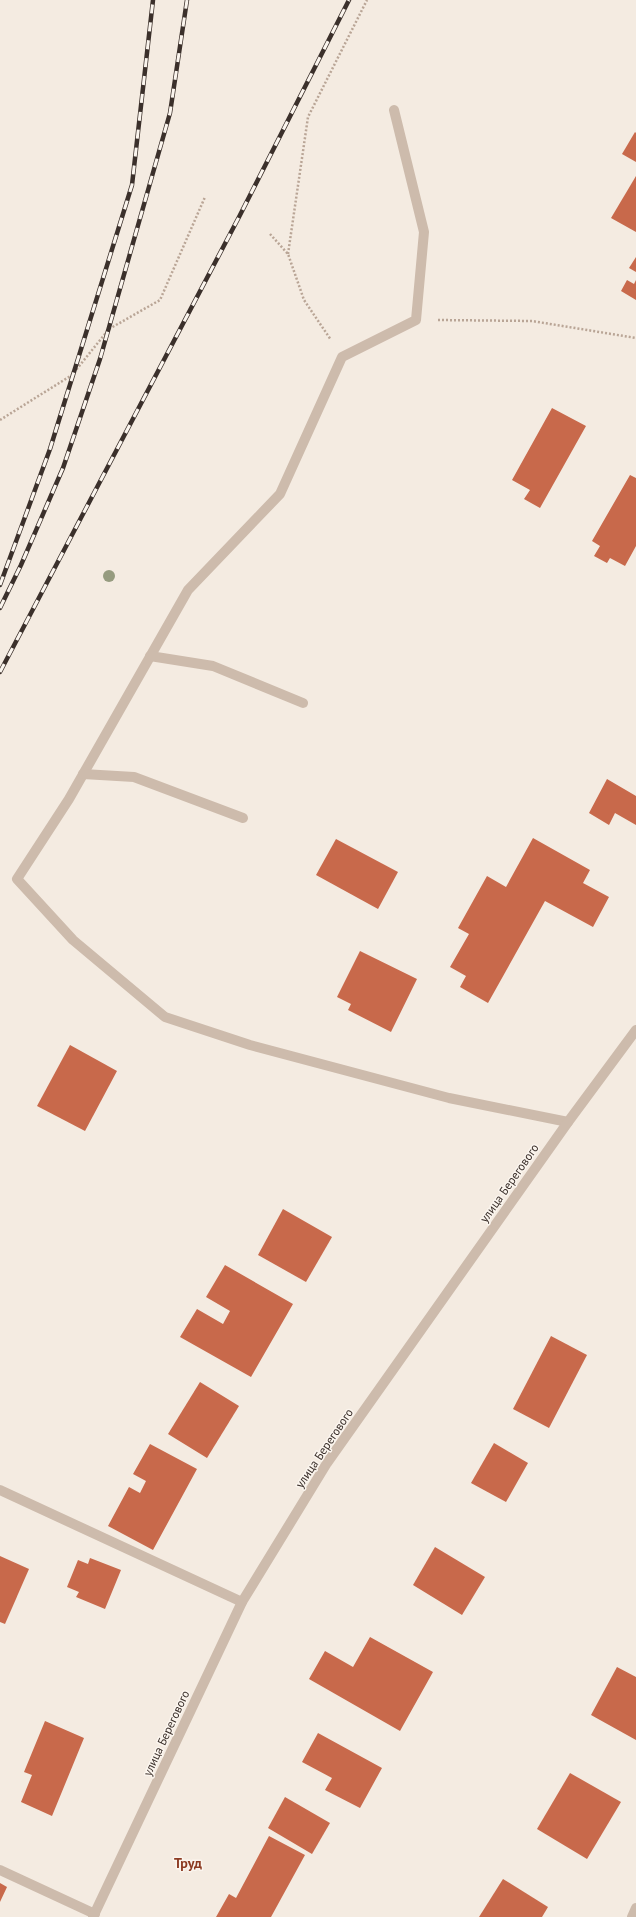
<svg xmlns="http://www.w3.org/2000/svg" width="636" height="1917" font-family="'PT Sans',sans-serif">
<rect width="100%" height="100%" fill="#f4ebe1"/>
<g fill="#c8694b">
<polygon points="635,132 636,133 636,162 622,154"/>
<polygon points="636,176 636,232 611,218"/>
<polygon points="636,257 636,272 629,268"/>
<polygon points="627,280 634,284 636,280 636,300 621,291"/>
<polygon points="552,408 586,426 540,508 524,499 530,490 512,480"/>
<polygon points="630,475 636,478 636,546 625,566 610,558 607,563 594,556 600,546 592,541"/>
<polygon points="607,779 636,796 636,825 615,813 609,825 589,813"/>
<polygon points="533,838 590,870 583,883 609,897 593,927 545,901 488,1003 460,987 466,976 450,967 469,934 458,928 487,876 506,887"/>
<polygon points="336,839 398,872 378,909 316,875"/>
<polygon points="360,951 417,979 391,1032 348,1010 351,1004 337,997"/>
<polygon points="70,1045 117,1071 85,1131 37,1106"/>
<polygon points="283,1209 332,1237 306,1282 258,1255"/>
<polygon points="225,1265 293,1304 251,1377 180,1337 197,1309 223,1324 230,1311 206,1297"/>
<polygon points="551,1336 587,1355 549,1428 513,1409"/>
<polygon points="200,1382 239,1406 207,1458 168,1434"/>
<polygon points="494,1443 528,1463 506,1502 471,1483"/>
<polygon points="150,1444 197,1469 153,1550 108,1526 129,1487 140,1493 146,1481 133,1474"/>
<polygon points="435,1547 485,1577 462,1615 413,1585"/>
<polygon points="0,1556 29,1569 5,1624 0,1622"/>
<polygon points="90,1558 121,1570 105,1609 76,1597 79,1592 67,1587 78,1560 88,1564"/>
<polygon points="370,1637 433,1672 400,1731 309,1679 325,1651 353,1667"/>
<polygon points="617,1667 636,1677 636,1740 591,1715"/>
<polygon points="45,1721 84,1738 52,1816 21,1802 32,1775 24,1772"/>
<polygon points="318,1733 382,1768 360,1808 325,1790 332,1778 302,1762"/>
<polygon points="570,1773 621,1802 587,1859 537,1829"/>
<polygon points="285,1797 330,1823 312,1854 268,1828"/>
<polygon points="269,1836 305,1855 271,1917 216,1917 229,1894 236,1898"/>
<polygon points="503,1879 548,1907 542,1917 479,1917"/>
<polygon points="0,1883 7,1887 0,1902"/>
</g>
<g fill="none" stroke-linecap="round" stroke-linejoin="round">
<g stroke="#b9a596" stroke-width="2.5" stroke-dasharray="2 2" stroke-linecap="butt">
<polyline points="270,234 288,254 304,300 331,340"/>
<polyline points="288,254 308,117 367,0"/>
<polyline points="438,320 532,321 636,338"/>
<polyline points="0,420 72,375 109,329 160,300 205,197"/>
</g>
<g stroke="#cdbbac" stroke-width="10">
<polyline points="394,110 424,232 416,320 342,357 280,494 188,590 69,799 17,879 73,940 165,1017 250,1045 449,1098 568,1122"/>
<polyline points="150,656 213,666 303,703"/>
<polyline points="83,774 134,777 243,818"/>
<polyline points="0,1490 242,1602"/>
<polyline points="0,1870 95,1914"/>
<polyline points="93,1917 242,1602 327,1463 568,1122 636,1030"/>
<polyline points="632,1917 636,1908"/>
</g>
<g stroke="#3b302b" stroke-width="4.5">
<g id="rail">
<polyline points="0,585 50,449 132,185 153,0"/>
<polyline points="0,608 21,565 63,468 100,359 170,113 187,0"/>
<polyline points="0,672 239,217 349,0"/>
</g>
</g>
<use href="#rail" stroke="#fbf5ee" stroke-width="3" stroke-dasharray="9" stroke-linecap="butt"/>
</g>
<circle fill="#969b7f" cx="109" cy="576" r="6"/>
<g text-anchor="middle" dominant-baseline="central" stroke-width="3" stroke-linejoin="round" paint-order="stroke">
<g font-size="12" fill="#3b302b" stroke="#fbf5ee">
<text transform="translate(509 1183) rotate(-55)">улица Берегового</text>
<text transform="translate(324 1448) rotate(-56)">улица Берегового</text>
<text transform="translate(166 1733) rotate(-65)">улица Берегового</text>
</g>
<g font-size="14" font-weight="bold" fill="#8c3b22" stroke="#fbf5ee">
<text x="188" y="1863">Труд</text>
</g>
</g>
</svg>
